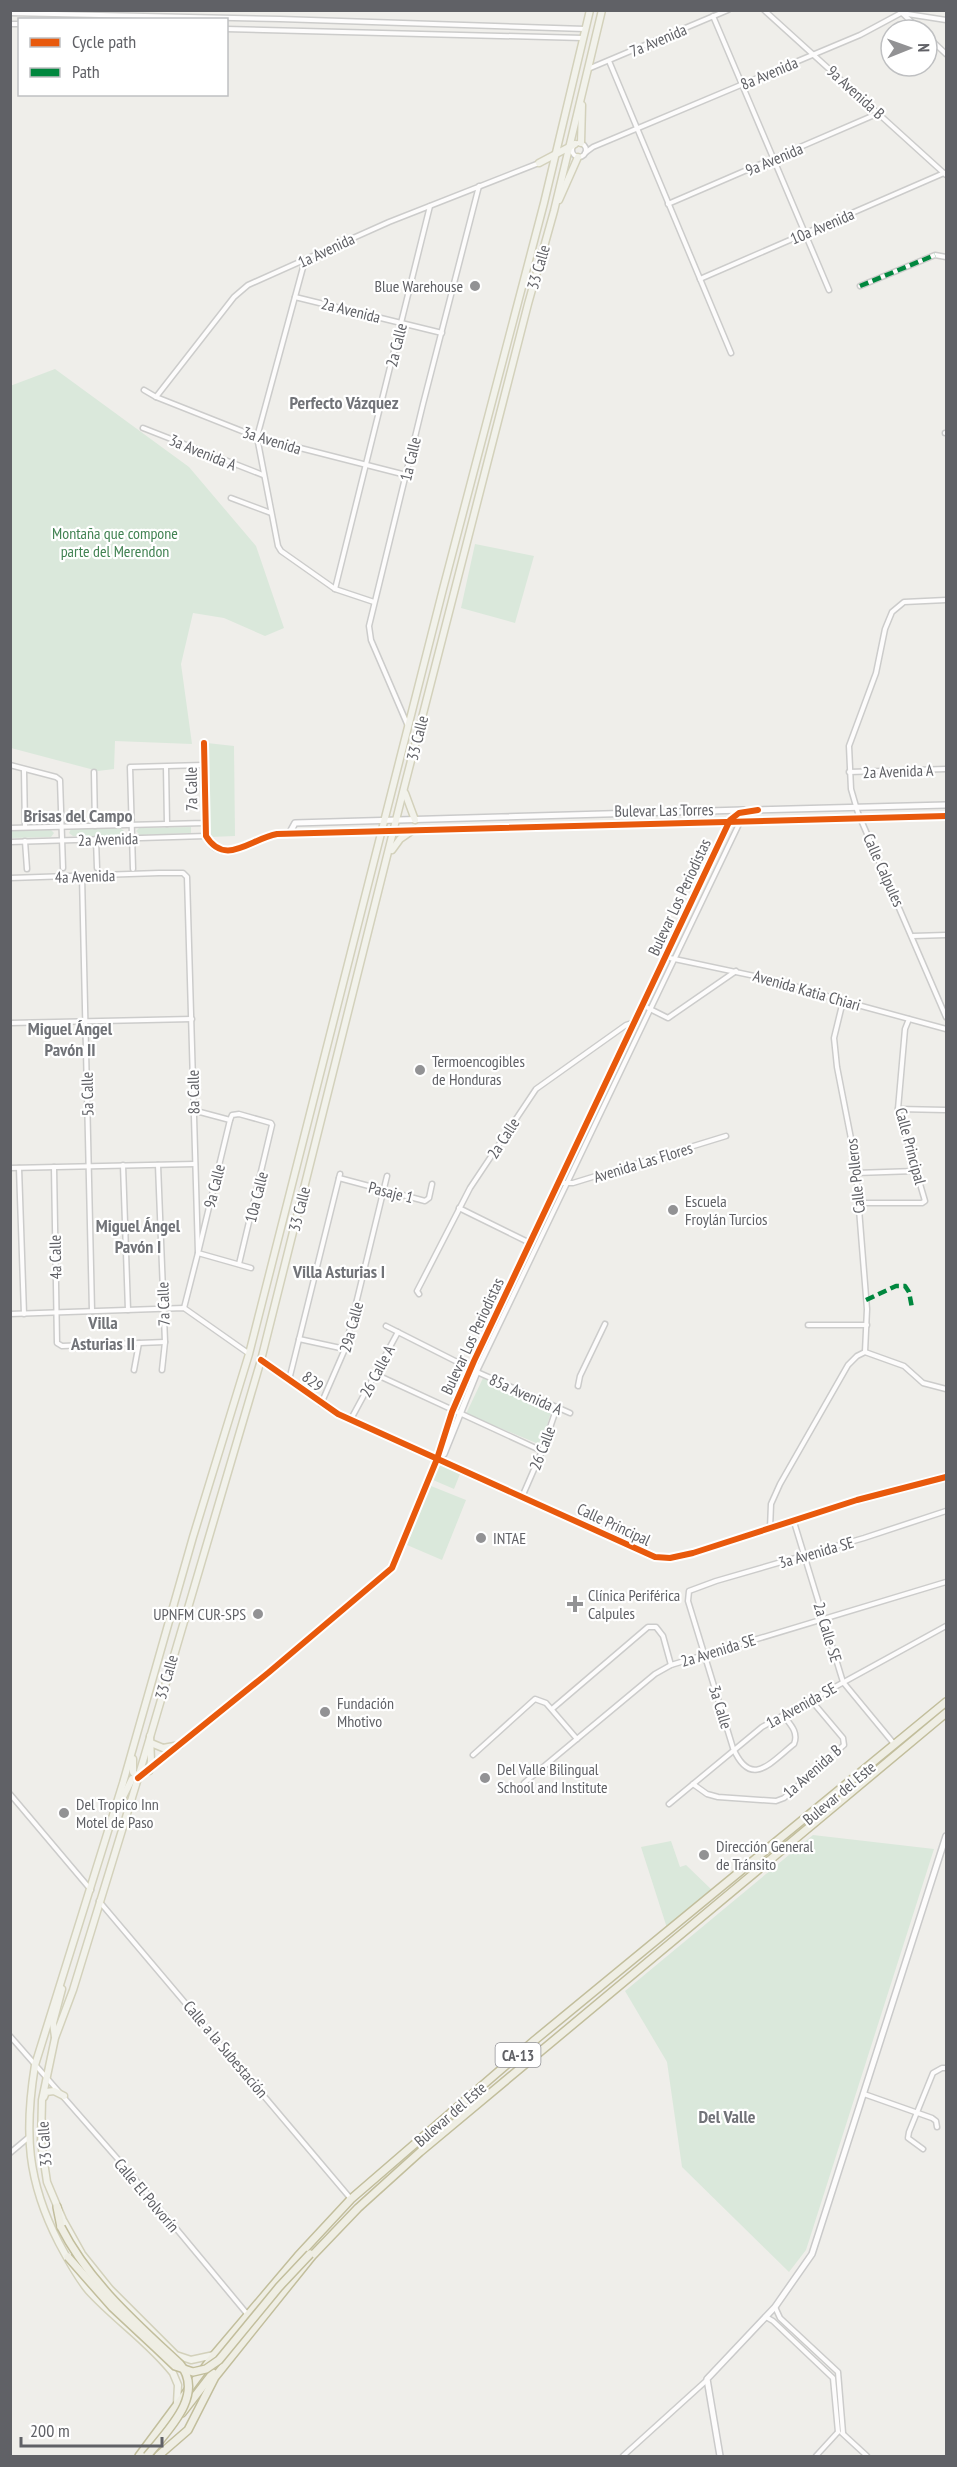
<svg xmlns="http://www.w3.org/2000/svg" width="957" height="2467" font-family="'PT Sans Narrow',sans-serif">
<rect width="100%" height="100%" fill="#efeeea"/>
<g fill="#dae8db">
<polygon points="55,369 189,467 256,546 284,628 265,636 224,618 193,613 181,664 192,744 115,741 114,769 98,771 11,748 10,386"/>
<polygon points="475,544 534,556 515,623 461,608"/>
<polygon points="207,743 234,746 235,836 210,837"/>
<polygon points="191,827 191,833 140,835 136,831 139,828"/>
<polygon points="120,828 124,831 120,836 73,836 69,833 71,829"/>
<polygon points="51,830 54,833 51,837 11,838 11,831"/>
<polygon points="483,1378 552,1409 541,1445 466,1414"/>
<polygon points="440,1465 460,1474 454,1489 433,1480"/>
<polygon points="431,1486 466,1500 442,1560 407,1545"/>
<polygon points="813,1835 934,1849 806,2250 789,2272 682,2167 667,2062 625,1991"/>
<polygon points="671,1841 680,1867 686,1865 714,1892 667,1928 641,1847"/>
</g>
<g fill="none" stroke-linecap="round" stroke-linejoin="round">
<g stroke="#cccccb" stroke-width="7">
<g id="street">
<polyline points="764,10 946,175"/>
<polyline points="899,10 920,30"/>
<polyline points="10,13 280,19 585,29"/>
<polyline points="713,16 829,290"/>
<polyline points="10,24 20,24"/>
<polyline points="226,29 583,38"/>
<polyline points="927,36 946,54"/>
<polyline points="609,61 731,353"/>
<polyline points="588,69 728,10"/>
<circle cx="579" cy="150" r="7"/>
<polyline points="585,153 593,147 860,35 901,13 946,20"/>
<polyline points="668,204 879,113"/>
<polyline points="305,260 257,437 278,546 281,551 335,589 374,602"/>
<polyline points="700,279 944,173"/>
<polyline points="860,286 935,255 946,257"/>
<polyline points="295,297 442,333"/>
<polyline points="144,390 156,397 257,437 406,475"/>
<polyline points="156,397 234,297 248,285 389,222 539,163"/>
<polyline points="143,428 263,475"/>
<polyline points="945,433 946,433"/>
<polyline points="231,498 271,513"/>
<polyline points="335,589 430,206"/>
<polyline points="946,600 904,602 892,612 885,629 876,673 849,746 851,789 858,813 946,1017"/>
<polyline points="408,726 371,640 369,626 423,404 479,186"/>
<polyline points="10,765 56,777 60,780 63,868"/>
<polyline points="166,767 167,824"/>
<polyline points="24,770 25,827"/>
<polyline points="94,772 95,826"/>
<polyline points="849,772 946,769"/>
<polyline points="10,828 205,823 204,743"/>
<polyline points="96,839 97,868"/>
<polyline points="25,841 27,869"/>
<polyline points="10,842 206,836"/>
<polyline points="133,869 130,767 204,765"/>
<polyline points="82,876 92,1311"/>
<polyline points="10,878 159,873 183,873 187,877 198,1253 184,1308"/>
<polyline points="913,936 946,935"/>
<polyline points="665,957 778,981 843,1001 946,1029"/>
<polyline points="843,1001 834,1038 837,1067 855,1159 867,1309 865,1352"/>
<polyline points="642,1005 668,1018 736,971"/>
<polyline points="10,1023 192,1019"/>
<polyline points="898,1109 946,1110"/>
<polyline points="200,1112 230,1120 232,1115 239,1114 271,1123 272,1125 239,1264"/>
<polyline points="230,1120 198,1253 251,1268"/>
<polyline points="123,1165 128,1310"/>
<polyline points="158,1165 165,1342 162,1370"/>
<polyline points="54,1167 57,1343 62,1346 165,1342"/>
<polyline points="10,1168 195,1164"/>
<polyline points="19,1168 24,1314"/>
<polyline points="856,1173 915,1171"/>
<polyline points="339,1178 425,1201 429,1198 432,1184"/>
<polyline points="559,1183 573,1183 726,1136"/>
<polyline points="858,1203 922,1203 925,1201 898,1109 905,1029 909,1019"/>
<polyline points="459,1208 530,1243"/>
<polyline points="419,1294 417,1291 470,1188 536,1089 626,1025 635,1022"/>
<polyline points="10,1314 184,1308 248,1353"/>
<polyline points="808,1325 867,1325"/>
<polyline points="386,1326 477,1372 570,1413"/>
<polyline points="299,1339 345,1349"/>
<polyline points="134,1370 139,1343"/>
<polyline points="477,1371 740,822"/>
<polyline points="375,1374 542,1451"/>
<polyline points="289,1380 340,1174"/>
<polyline points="578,1386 580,1376 605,1324"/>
<polyline points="321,1404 345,1349 387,1176"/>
<polyline points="351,1419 398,1332"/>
<polyline points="522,1497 542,1451 557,1407"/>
<polyline points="794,1522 843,1682 895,1745"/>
<polyline points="770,1529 771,1504 780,1484 848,1365 857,1356 865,1352 904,1366 923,1383 946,1389"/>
<polyline points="552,1709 648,1627 656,1627 663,1636 671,1665"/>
<path d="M783 1715C790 1724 799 1732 794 1744 770 1763 751 1789 733 1748L688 1601 689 1591 716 1581 864 1538 946 1511"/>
<polyline points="473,1755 535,1699 546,1703 577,1739"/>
<polyline points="138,1778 268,1673 392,1568 437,1459"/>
<polyline points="524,1783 655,1674 671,1665 946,1582"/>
<polyline points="693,1784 707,1794 718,1797 776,1801 784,1798 844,1745 843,1738 811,1700"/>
<polyline points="10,1794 91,1890"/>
<polyline points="669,1804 762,1727 946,1626"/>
<polyline points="99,1901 351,2199"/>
<polyline points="10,2036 130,2173 248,2315"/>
<polyline points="864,2094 932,2118 936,2121 937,2127"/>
<polyline points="923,2149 908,2138 909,2132 933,2073 942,2068 946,2068"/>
<polyline points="10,2153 29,2137"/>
<polyline points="775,2307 780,2318 838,2372 843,2433"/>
<polyline points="766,2317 773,2321 833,2378 838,2432"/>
<polyline points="842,2433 867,2456"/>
<polyline points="623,2456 707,2380"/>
<polyline points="816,2456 838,2432"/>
</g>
</g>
<g stroke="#cacaca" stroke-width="8">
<g id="secondary">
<polyline points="755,810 946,805"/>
<path d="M205 823C209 874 249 839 277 834L946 816"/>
<polyline points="289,834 295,823 743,810"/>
<polyline points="261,1360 338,1414 655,1557 670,1558 693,1553 857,1500 946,1477"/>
<polyline points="437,1459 452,1412 474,1361 730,820 739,813 758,810"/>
<polyline points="437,1459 444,1454 477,1372 475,1363"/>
<polyline points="720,2456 707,2379 775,2307 812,2254 946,1836"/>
</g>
</g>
<g stroke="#d3d1bb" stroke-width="9">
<g id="primary">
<polyline points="581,143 582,105"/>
<polyline points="539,163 575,144"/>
<polyline points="559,200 578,157"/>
<polyline points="405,793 415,820"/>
<polyline points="392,850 400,839 413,830"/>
<polyline points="151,1743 163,1748 180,1745"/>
<polyline points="149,1771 151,1761 150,1736"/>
<polyline points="122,1799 132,1779 138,1778 133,1772 133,1759"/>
<polyline points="55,2037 53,2023 62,1989"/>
<polyline points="44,2097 46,2092 54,2091 64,2096"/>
<polyline points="214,2355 191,2360 176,2355 110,2289 82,2254 63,2220 47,2182 41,2142 42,2100 55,2038 73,1990 138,1778 261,1360 404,788 528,304 554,211 602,10"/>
<path d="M177 2403 178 2385 173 2373C149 2342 114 2319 88 2290 76 2275 68 2260 59 2243 27 2181 24 2133 35 2065L123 1783 193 1537 249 1354 443 589 544 203 590 10"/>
</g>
</g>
<g stroke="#c2be9c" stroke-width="10">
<g id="highway">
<polyline points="57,2207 61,2227"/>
<polyline points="182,2413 213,2373"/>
<polyline points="139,2456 214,2355 298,2256 351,2199 535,2040 946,1702"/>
<polyline points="158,2456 188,2430 215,2377 312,2256 358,2208 420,2152 946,1713"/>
</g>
</g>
<use href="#street" stroke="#fdfcfc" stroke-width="4"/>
<use href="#secondary" stroke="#fdfcfc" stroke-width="5"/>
<use href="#primary" stroke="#f2f2eb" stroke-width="6"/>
<use href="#highway" stroke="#efeee4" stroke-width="7"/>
<g stroke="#c2be9c" stroke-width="10" stroke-linecap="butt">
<g id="highway-bridge">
<path d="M61 2227C89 2282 135 2322 180 2364 206 2395 166 2432 147 2456"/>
<polyline points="68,2257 112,2307 156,2348 175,2366 193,2372 206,2369 219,2360 279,2287 310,2254"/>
</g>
</g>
<use href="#highway-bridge" stroke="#efeee4" stroke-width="7"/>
<g stroke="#00873e" stroke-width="4.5" stroke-dasharray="9 4.5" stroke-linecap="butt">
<polyline points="860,286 935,255"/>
<polyline points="866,1300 896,1286 905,1286 909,1292 912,1308"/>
</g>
<g stroke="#fff" stroke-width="10">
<g id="cycleway">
<path d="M204 743 206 836C225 867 250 839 277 834L946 816"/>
<polyline points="261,1360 338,1414 655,1557 670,1558 693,1553 857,1500 946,1477"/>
<polyline points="138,1778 268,1673 392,1568 437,1459 452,1412 474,1361 730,820 739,813 758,810"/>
</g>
</g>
<use href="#cycleway" stroke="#e8590c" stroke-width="6"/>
</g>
<g fill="#929294" stroke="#fff" stroke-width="2">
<circle cx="475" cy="286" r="6"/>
<circle cx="420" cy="1070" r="6"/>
<circle cx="673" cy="1210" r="6"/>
<circle cx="481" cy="1538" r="6"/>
<path d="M572 1595h6v6h6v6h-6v6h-6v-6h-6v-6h6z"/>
<circle cx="258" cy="1614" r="6"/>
<circle cx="325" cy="1712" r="6"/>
<circle cx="485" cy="1778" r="6"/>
<circle cx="64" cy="1813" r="6"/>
<circle cx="704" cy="1855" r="6"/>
</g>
<g text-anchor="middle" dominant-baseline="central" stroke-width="4.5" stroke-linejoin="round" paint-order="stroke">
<rect fill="#fff" stroke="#909094" stroke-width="1.5" x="495.5" y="2043" width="45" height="24" rx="4.5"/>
<g font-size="15" font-weight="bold" fill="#606166">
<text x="518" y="2055">CA-13</text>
</g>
<g font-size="16" fill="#606166" stroke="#fff">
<text transform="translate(658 40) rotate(-23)">7a Avenida</text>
<text transform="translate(769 73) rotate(-23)">8a Avenida</text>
<text transform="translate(856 92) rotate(42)">9a Avenida B</text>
<text transform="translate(774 159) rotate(-23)">9a Avenida</text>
<text transform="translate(822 226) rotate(-23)">10a Avenida</text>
<text transform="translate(326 250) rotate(-25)">1a Avenida</text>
<text transform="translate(538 267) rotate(-74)">33 Calle</text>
<text transform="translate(351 310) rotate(14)">2a Avenida</text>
<text transform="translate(396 345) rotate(-76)">2a Calle</text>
<text transform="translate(272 440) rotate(17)">3a Avenida</text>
<text transform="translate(203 452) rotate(22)">3a Avenida A</text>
<text transform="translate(410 459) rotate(-77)">1a Calle</text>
<text transform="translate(417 738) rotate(-76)">33 Calle</text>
<text transform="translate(898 771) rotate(-2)">2a Avenida A</text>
<text transform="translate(191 789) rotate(-91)">7a Calle</text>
<text transform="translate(664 810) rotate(-1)">Bulevar Las Torres</text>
<text transform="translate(108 839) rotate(-2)">2a Avenida</text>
<text transform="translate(884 870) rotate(66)">Calle Calpules</text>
<text transform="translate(85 876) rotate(-2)">4a Avenida</text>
<text transform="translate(679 897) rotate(-65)">Bulevar Los Periodistas</text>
<text transform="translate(807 990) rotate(16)">Avenida Katia Chiari</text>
<text transform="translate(193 1092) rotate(-91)">8a Calle</text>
<text transform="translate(87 1094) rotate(-91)">5a Calle</text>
<text transform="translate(503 1138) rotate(-57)">2a Calle</text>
<text transform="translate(911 1146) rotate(75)">Calle Principal</text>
<text transform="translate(643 1162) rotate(-17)">Avenida Las Flores</text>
<text transform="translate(855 1176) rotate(-96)">Calle Polleros</text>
<text transform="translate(214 1186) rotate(-76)">9a Calle</text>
<text transform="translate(391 1192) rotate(14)">Pasaje 1</text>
<text transform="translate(256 1197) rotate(-76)">10a Calle</text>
<text transform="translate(299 1209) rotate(-76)">33 Calle</text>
<text transform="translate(55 1257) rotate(-91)">4a Calle</text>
<text transform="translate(163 1304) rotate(-92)">7a Calle</text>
<text transform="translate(351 1327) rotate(-75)">29a Calle</text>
<text transform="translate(472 1336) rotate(-65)">Bulevar Los Periodistas</text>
<text transform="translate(377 1371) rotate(-62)">26 Calle A</text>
<text transform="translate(313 1381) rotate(38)">829</text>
<text transform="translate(526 1394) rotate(24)">85a Avenida A</text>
<text transform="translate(542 1448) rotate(-69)">26 Calle</text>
<text transform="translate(614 1524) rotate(25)">Calle Principal</text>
<text transform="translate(816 1552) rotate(-16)">3a Avenida SE</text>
<text transform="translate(828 1632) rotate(73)">2a Calle SE</text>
<text transform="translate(718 1650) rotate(-17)">2a Avenida SE</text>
<text transform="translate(166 1677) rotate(-74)">33 Calle</text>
<text transform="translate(801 1705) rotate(-29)">1a Avenida SE</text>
<text transform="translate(721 1707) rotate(73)">3a Calle</text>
<text transform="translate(812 1771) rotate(-41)">1a Avenida B</text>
<text transform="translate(839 1793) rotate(-40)">Bulevar del Este</text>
<text transform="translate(226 2049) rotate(50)">Calle a la Subestación</text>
<text transform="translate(450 2114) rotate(-41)">Bulevar del Este</text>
<text transform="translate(44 2144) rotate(-94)">33 Calle</text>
<text transform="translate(147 2195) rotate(50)">Calle El Polvorín</text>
</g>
<g font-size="16" fill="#606166" stroke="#fff" text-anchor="start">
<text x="463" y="286" text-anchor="end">Blue Warehouse</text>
<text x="432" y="1061">Termoencogibles<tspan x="432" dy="18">de Honduras</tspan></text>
<text x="685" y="1201">Escuela<tspan x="685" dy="18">Froylán Turcios</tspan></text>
<text x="493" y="1538">INTAE</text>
<text x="588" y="1595">Clínica Periférica<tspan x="588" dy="18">Calpules</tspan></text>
<text x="246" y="1614" text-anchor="end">UPNFM CUR-SPS</text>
<text x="337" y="1703">Fundación<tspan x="337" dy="18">Mhotivo</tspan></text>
<text x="497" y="1769">Del Valle Bilingual<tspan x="497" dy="18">School and Institute</tspan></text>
<text x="76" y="1804">Del Tropico Inn<tspan x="76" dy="18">Motel de Paso</tspan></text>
<text x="716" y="1846">Dirección General<tspan x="716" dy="18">de Tránsito</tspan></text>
</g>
<g font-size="16" fill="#428353" stroke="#fff">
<text x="115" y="533">Montaña que compone<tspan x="115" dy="18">parte del Merendon</tspan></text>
</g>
<g font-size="18" font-weight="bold" fill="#717378" stroke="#fff">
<text x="344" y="402">Perfecto Vázquez</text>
<text x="78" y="815">Brisas del Campo</text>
<text x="70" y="1028">Miguel Ángel<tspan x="70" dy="21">Pavón II</tspan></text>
<text x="138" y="1225">Miguel Ángel<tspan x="138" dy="21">Pavón I</tspan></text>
<text x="339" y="1271">Villa Asturias I</text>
<text x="103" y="1322">Villa<tspan x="103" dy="21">Asturias II</tspan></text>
<text x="727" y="2116">Del Valle</text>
</g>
</g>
<rect width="957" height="2467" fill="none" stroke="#606166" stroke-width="24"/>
<rect x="18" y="18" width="210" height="78" fill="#ffffff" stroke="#bfc0c2" stroke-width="1.5"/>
<rect x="30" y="38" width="30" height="9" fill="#e8590c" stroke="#bfc0c2" stroke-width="1.5"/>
<text x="72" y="48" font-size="18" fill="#606166">Cycle path</text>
<rect x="30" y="68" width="30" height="9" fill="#00873e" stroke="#bfc0c2" stroke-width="1.5"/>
<text x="72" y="78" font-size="18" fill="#606166">Path</text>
<g transform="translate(909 48) rotate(89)"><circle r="28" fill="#ffffff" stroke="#bfc0c2" stroke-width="1.5"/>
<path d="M0-4.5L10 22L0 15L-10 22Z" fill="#929294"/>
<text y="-9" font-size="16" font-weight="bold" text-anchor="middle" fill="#606166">N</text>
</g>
<path d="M21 2437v9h141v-9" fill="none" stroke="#606166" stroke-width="3"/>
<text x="30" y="2437" font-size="18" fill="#606166" stroke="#ffffff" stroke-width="4.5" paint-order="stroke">200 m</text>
</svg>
